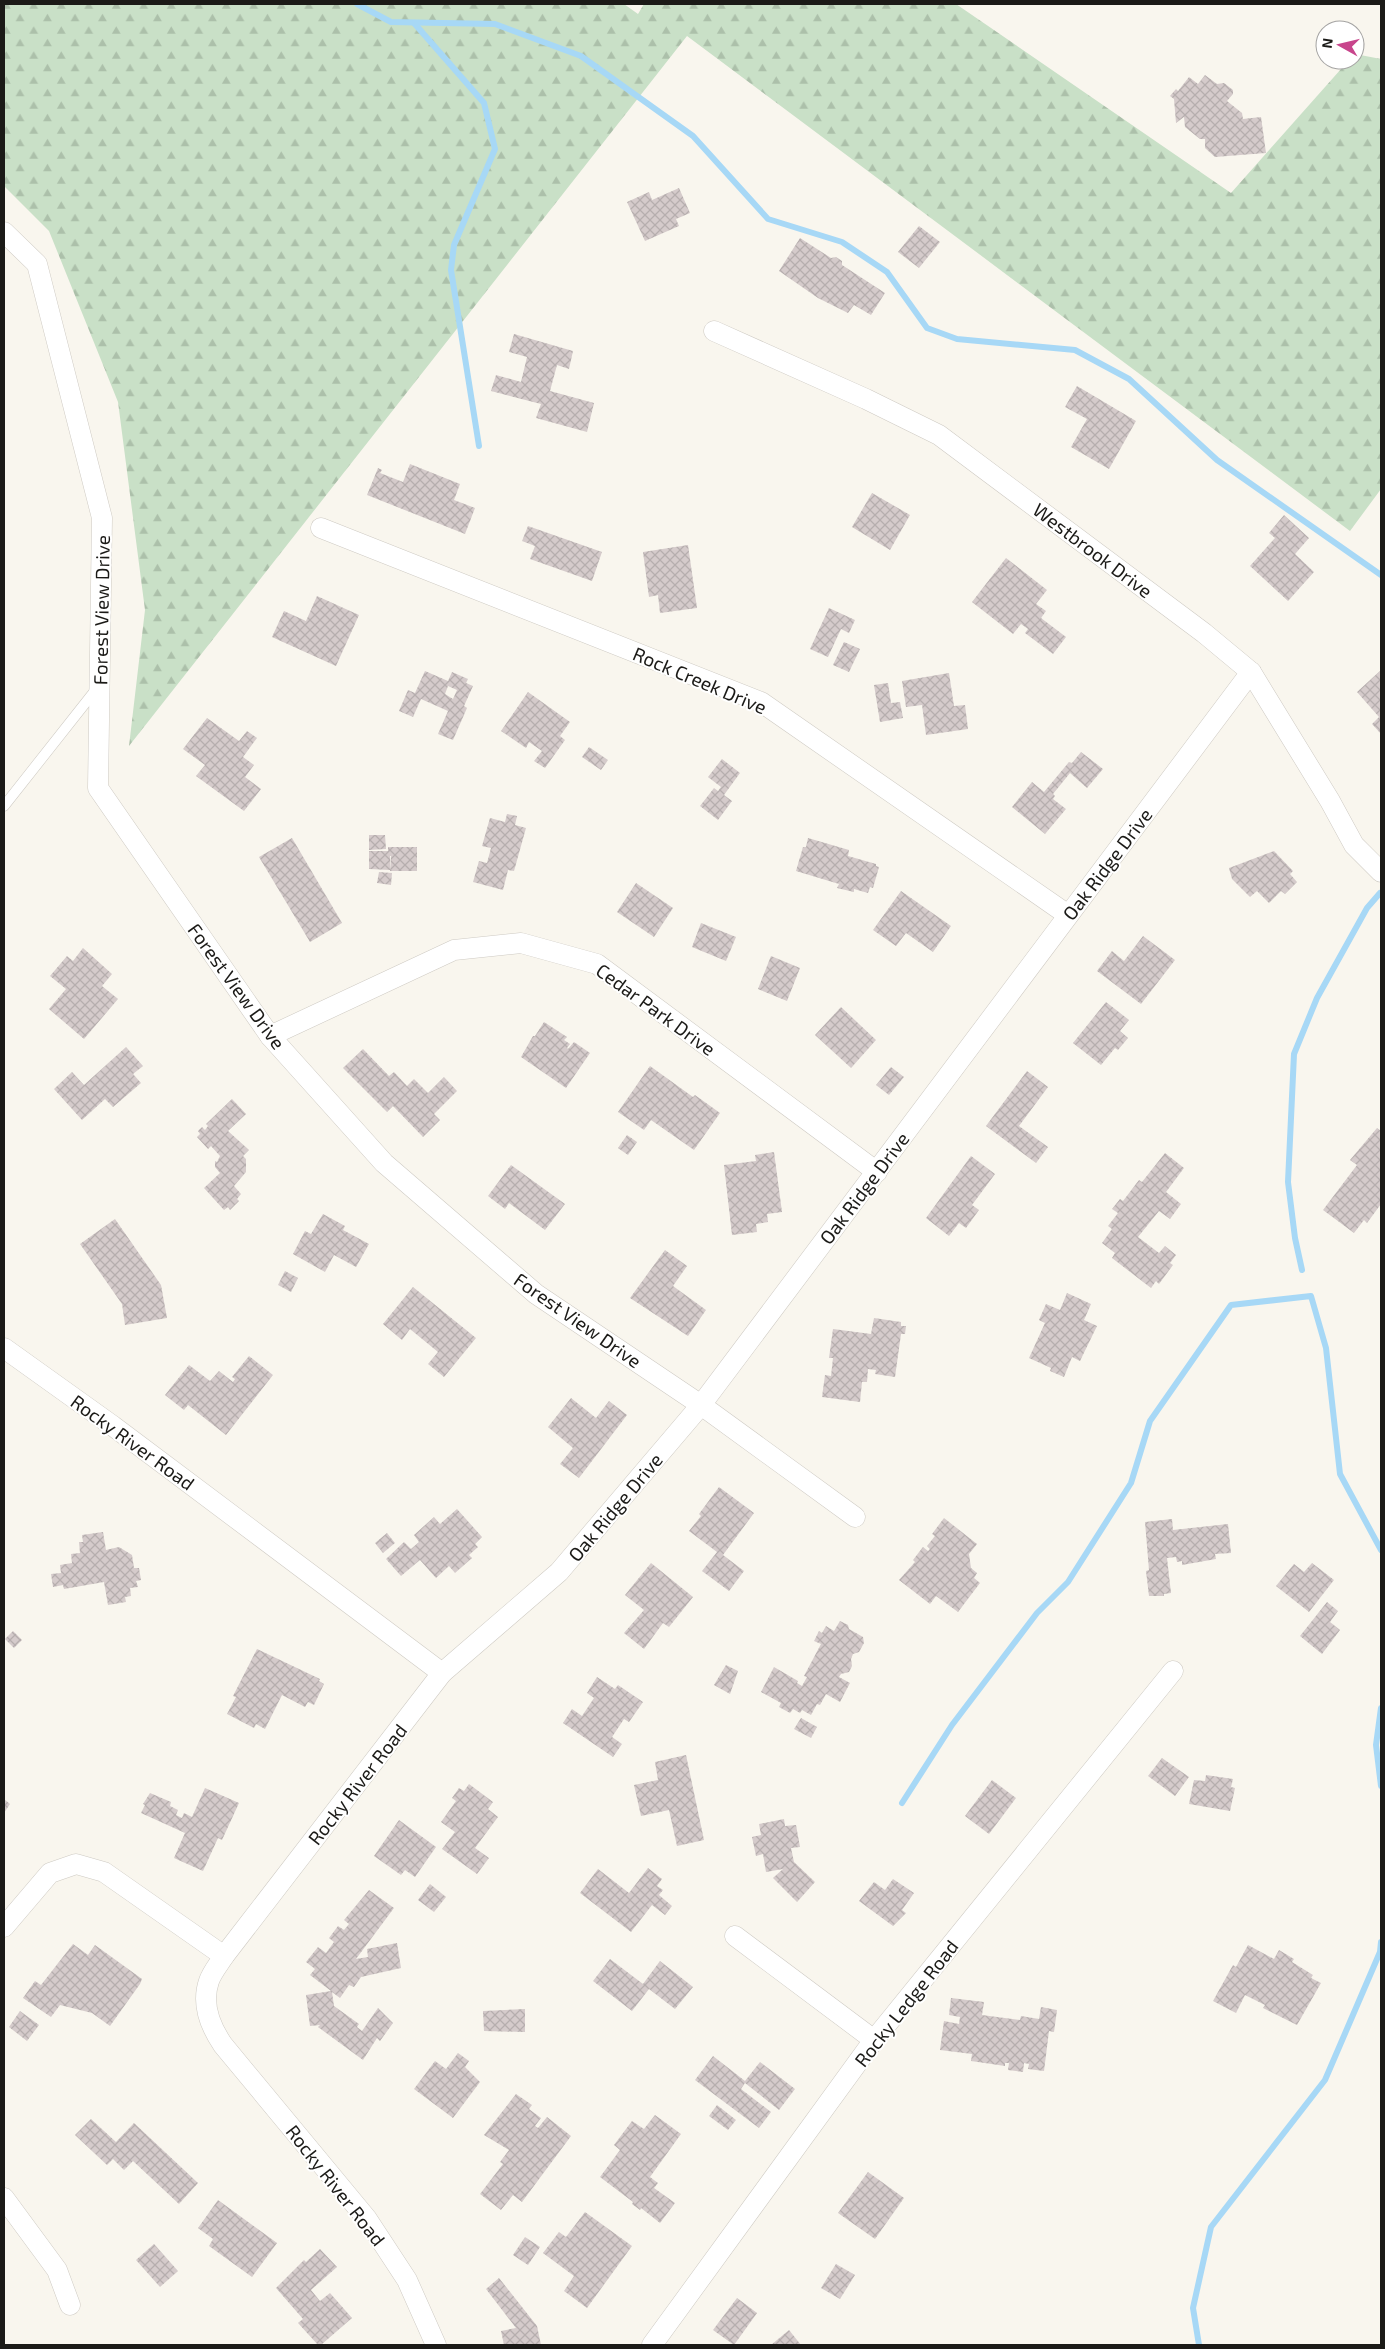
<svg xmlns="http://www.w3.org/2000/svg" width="1385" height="2349" font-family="'Exo 2',sans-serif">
<defs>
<pattern id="forest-firs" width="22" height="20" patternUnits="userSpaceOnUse" patternTransform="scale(1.25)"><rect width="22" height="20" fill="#c9e0c7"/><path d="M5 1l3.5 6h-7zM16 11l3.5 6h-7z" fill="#acc0aa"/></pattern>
<pattern id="building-cross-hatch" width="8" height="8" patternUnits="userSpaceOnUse" patternTransform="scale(1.25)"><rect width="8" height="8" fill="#d5cbcb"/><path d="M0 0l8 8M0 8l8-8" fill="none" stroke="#b6aeae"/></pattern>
</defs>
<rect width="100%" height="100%" fill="#f9f6ee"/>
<polygon fill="url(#forest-firs)" points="4,4 624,4 638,14 644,4 956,4 1231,193 1349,60 1355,60 1355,54 1381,59 1381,489 1350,531 687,36 129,746 145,610 118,402 49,231 4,186"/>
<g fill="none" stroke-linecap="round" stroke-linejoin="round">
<g stroke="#a7d8f6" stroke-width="6">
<polyline points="357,4 391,22 495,24 581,56 693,136 768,219 842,242 887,272 927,328 957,339 1075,350 1129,379 1217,460 1381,575"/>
<polyline points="414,23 484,103 495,149 454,245 451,270 479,446"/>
<polyline points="1302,1270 1295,1238 1288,1182 1294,1054 1317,998 1367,908 1380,893"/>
<polyline points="1381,1708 1376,1745 1381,1786"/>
<polyline points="902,1803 952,1725 1037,1613 1068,1582 1131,1483 1150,1421 1231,1305 1311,1296 1326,1348 1340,1474 1381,1550"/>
<polyline points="1199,2345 1193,2308 1211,2227 1325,2080 1380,1952 1381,1942"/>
</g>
</g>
<g fill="url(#building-cross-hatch)" fill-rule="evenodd">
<polygon points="1205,75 1217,84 1224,83 1233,90 1233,94 1227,101 1242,113 1243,119 1261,117 1266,153 1215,157 1205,148 1205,139 1200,139 1185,127 1184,117 1176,123 1174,99 1170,96 1176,89 1178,91 1189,77 1198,84"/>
<polygon points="679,188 690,213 676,219 679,226 645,241 627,202 649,192 652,200"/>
<polygon points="919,226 940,242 919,268 898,252"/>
<polygon points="800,238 831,258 836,257 842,261 842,265 885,293 871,315 854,305 848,313 818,298 779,271"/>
<polygon points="514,334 573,351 569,369 557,365 550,391 594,403 587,432 536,418 541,404 491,391 496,375 521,382 527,357 509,352"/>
<polygon points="1077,386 1136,421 1109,469 1071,447 1087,419 1065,407"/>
<polygon points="410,464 460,484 454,500 475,508 465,534 367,495 378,468 382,470 380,473 403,482"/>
<polygon points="872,493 910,515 890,550 852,527"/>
<polygon points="1284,515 1309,538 1295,554 1314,572 1288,601 1250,566 1275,538 1269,533"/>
<polygon points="528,526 602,552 592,581 530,559 535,546 522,541"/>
<polygon points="688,545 697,608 660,613 658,595 649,597 643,552"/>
<polygon points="1006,558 1047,590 1036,604 1046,611 1041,618 1066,637 1053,654 1025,633 1028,629 1021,624 1013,634 972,602"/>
<polygon points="317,596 359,615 336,666 272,637 284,611 306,621"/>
<polygon points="829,608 855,620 849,633 841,629 828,657 810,649"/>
<polygon points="844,642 860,649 849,672 833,665"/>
<polygon points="1381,670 1381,734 1372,724 1379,717 1357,692"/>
<path d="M425 671 448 681 452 672 468 679 466 683 473 686 464 706 467 708 453 740 438 734 448 711 421 699 413 717 399 711 408 690 415 693ZM448 686 457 690 453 699 445 694Z"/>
<polygon points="949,673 954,706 965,705 968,729 926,735 922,705 906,707 902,681"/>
<polygon points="888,683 891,703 900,702 903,718 880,722 874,685"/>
<polygon points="528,692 570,722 560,736 565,740 545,768 534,761 542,751 529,742 526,748 501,731"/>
<polygon points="207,718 239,741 247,731 257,738 243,757 254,765 245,777 261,789 244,811 196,776 205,765 183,749"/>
<polygon points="589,747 608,760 601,770 582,757"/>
<polygon points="1081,752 1103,769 1087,788 1070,773 1053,794 1055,796 1053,799 1066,809 1045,834 1012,807 1032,782 1044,792 1069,762 1072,763"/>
<polygon points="722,759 740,773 724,795 732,801 718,820 700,806 714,788 718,791 721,787 708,777"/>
<polygon points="507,814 517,816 515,825 526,828 514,871 508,870 503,890 473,882 479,861 487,863 491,848 482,846 490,818 505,822"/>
<polygon points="369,835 385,835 386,849 369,850"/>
<polygon points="292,838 342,923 310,942 259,857"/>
<polygon points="808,838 849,850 848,856 876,864 876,866 879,867 873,888 870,887 868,893 854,889 854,892 837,888 839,884 796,871 803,847 806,847"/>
<polygon points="388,847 417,847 417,871 390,871 391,856 388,856 390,856 390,870 369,869 369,851 388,851"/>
<polygon points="1274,851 1293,871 1290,874 1297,882 1285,894 1281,891 1269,903 1257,891 1250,897 1232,879 1229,868"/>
<polygon points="379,872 392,873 391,885 377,883"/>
<polygon points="636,883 673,908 654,937 617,912"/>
<polygon points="901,891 951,926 933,952 906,933 896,946 873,930"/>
<polygon points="701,923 736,937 726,961 692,947"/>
<polygon points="1143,936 1175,960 1141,1004 1097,971 1112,951 1124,961"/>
<polygon points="83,948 112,974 102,986 118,999 84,1039 49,1009 66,989 50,976 67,956 73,961"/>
<polygon points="771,956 800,968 787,1001 758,989"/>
<polygon points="1106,1002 1129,1020 1120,1031 1128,1038 1118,1050 1115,1048 1101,1065 1073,1043"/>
<polygon points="841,1007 876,1040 851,1068 815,1035"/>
<polygon points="544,1022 567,1037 564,1040 570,1044 567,1048 568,1049 574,1042 590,1053 566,1088 521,1057 533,1036 535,1036"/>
<polygon points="126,1047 143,1066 133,1074 141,1083 113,1107 105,1099 82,1120 54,1089 72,1072 84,1085"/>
<polygon points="363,1049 389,1076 394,1072 407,1086 414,1079 428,1093 444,1077 457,1091 434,1114 440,1120 423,1137 393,1106 387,1112 343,1068"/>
<polygon points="650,1066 693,1097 695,1095 720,1113 694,1150 651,1120 644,1130 618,1112"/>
<polygon points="891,1067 904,1077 889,1095 876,1085"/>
<polygon points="1027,1071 1048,1087 1019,1126 1048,1147 1036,1163 986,1126"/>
<polygon points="232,1099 246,1114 228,1131 249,1150 243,1156 246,1159 246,1172 234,1186 241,1194 237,1199 239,1201 230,1210 228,1207 224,1210 204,1188 220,1173 215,1167 215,1161 217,1162 220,1156 211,1146 208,1149 197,1137 200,1134 198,1131 202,1127 205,1130 208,1126 206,1124"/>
<polygon points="1377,1128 1381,1131 1381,1204 1367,1223 1364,1220 1354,1233 1323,1210 1357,1165 1350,1160"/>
<polygon points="627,1135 637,1142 628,1155 618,1148"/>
<polygon points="774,1152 782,1212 767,1214 768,1222 756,1224 757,1232 732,1235 724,1165 756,1161 755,1155"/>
<polygon points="1165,1153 1184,1168 1166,1192 1181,1204 1170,1219 1159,1211 1138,1237 1159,1253 1165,1246 1176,1255 1170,1263 1173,1265 1159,1284 1156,1281 1151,1288 1112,1258 1115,1253 1102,1243 1112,1229 1108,1226 1118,1213 1112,1209 1120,1199 1123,1201 1139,1180 1142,1182"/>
<polygon points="971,1156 995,1174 972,1205 979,1210 966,1228 959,1223 949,1236 926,1218"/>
<polygon points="511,1165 565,1204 545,1230 509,1203 505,1209 488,1196"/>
<polygon points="323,1214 345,1226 343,1230 369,1244 356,1267 334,1255 325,1272 293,1254 305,1231 311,1234"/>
<polygon points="115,1219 161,1285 167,1318 125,1325 122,1304 80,1244"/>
<polygon points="665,1250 687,1266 673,1286 706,1310 688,1336 630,1298"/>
<polygon points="285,1271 298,1278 291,1292 278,1285"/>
<polygon points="413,1287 476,1338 444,1377 428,1364 438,1352 410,1329 402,1340 383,1324"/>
<polygon points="1067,1293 1091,1304 1084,1320 1097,1326 1080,1361 1072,1357 1064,1377 1050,1371 1051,1368 1029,1358 1045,1323 1039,1320 1046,1304 1060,1310"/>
<polygon points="874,1318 901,1322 901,1326 906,1326 905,1334 901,1334 895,1377 875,1374 876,1370 868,1369 867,1382 862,1382 860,1402 822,1397 825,1375 831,1376 833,1358 829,1358 833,1329 871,1334"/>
<polygon points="249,1356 273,1375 226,1435 188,1405 184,1410 165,1395 189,1365 210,1381 219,1371 233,1382 235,1379 232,1377"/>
<polygon points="571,1398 596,1418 609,1401 627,1415 579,1478 560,1464 573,1448 548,1427"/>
<polygon points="719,1487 754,1513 723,1555 744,1571 729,1591 702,1571 717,1552 689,1531 701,1516 699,1514"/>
<polygon points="457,1509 482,1537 475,1544 478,1547 469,1555 472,1558 455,1573 449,1566 436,1578 420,1560 401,1576 386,1559 404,1542 411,1549 419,1542 414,1535 434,1517 440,1524"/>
<polygon points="944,1518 977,1544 969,1554 971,1568 977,1573 974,1578 980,1583 958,1612 936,1596 930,1604 899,1580 915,1562 913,1560 923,1547 928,1551 930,1549 927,1546 935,1536 932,1534"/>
<polygon points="1172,1519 1173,1530 1228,1524 1231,1553 1215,1554 1216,1559 1182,1565 1182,1561 1177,1562 1176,1557 1167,1558 1171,1593 1164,1594 1164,1596 1149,1596 1146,1571 1149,1570 1145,1522"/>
<polygon points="103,1532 106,1550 119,1547 132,1555 134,1568 139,1568 141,1580 136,1581 138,1587 130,1588 131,1596 125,1597 126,1602 108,1605 104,1582 64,1589 63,1585 53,1587 51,1574 61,1573 60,1565 72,1563 71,1554 80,1553 79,1542 83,1542 82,1535"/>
<polygon points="387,1533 395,1543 383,1553 375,1543"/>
<polygon points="651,1563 693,1597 669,1627 663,1623 644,1649 624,1633 644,1610 625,1595"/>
<polygon points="1312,1563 1334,1580 1309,1612 1276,1586 1294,1564 1304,1572"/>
<polygon points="1327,1602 1338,1611 1330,1622 1340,1630 1322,1654 1300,1636"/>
<polygon points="840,1621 848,1625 849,1629 863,1637 864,1643 859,1652 853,1654 851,1659 852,1666 849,1672 841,1674 839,1677 850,1683 840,1702 826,1694 820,1705 817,1704 811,1715 802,1710 800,1713 793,1709 790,1713 779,1707 781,1703 761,1692 774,1667 798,1681 797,1683 802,1686 807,1677 804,1676 821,1644 814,1641 819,1631 822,1633 826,1626 834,1631"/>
<polygon points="13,1631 22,1640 14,1648 5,1639"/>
<polygon points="257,1649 320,1679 319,1681 324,1684 314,1705 308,1702 305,1707 282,1695 265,1729 256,1724 254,1728 227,1714 236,1697 233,1696"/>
<polygon points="726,1665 738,1671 730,1694 714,1685"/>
<polygon points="597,1677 615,1689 618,1685 643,1702 629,1722 624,1719 612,1737 622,1744 613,1757 563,1723 572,1709 582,1716 594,1698 587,1693"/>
<polygon points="801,1718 817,1727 811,1738 794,1729"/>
<polygon points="686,1755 704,1840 677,1846 669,1810 641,1816 634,1785 658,1780 655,1762"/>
<polygon points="1162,1758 1189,1777 1175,1796 1148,1776"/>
<polygon points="1206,1775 1233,1779 1231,1787 1235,1788 1230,1811 1189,1804 1194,1780 1205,1781"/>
<polygon points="992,1780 1016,1798 989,1834 965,1816"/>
<polygon points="469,1784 493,1802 488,1809 498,1817 475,1848 489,1858 477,1874 442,1849 455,1832 441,1822 456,1801 452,1798 459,1788 464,1791"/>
<polygon points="205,1788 239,1803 222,1840 218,1838 203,1871 174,1858 185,1833 141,1813 145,1805 143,1804 150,1793 171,1802 170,1806 178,1810 176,1815 182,1818 184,1813 192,1817"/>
<polygon points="4,1799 10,1804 4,1813"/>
<polygon points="784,1819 785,1826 796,1825 800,1847 791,1848 794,1862 815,1882 797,1902 773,1878 783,1869 766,1872 763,1854 756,1856 752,1837 761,1835 759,1824"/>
<polygon points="399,1820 436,1847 415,1877 405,1870 401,1875 374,1856"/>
<polygon points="648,1868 662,1879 657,1886 663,1890 659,1895 672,1906 665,1915 652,1905 631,1932 580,1893 598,1869 629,1893"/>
<polygon points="893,1879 914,1893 902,1910 906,1913 893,1926 859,1901 874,1882 885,1890"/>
<polygon points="430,1884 446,1897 434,1912 418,1900"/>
<polygon points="369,1890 394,1908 356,1959 368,1957 367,1949 397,1943 401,1968 361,1977 354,1987 349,1985 340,1998 332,1992 334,2006 359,2024 357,2027 362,2031 378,2008 393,2023 380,2041 377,2038 363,2060 318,2027 320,2025 310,2026 306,1995 331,1991 310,1975 315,1969 306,1962 318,1947 326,1953 334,1942 329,1938 338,1926 344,1930 349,1924 344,1920"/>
<polygon points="73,1944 88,1955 95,1945 142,1979 140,1984 110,2026 92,2013 60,2005 51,2017 23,1998 35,1981 41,1985"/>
<polygon points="1248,1945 1274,1959 1279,1950 1294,1959 1292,1962 1313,1975 1311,1978 1321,1983 1297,2025 1263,2008 1265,2005 1245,1995 1236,2013 1213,2001 1233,1965 1236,1967"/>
<polygon points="610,1959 643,1984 660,1961 693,1987 675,2009 649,1989 632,2011 593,1981"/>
<polygon points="951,1998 984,2002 982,2015 1020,2020 1021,2016 1039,2019 1041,2007 1057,2010 1054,2032 1049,2031 1044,2071 1028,2069 1029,2064 1024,2063 1023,2072 1008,2070 1009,2063 1005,2063 1005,2066 971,2061 972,2054 940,2050 944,2021 959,2024 960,2017 949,2015"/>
<polygon points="525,2009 525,2032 484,2031 483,2011"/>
<polygon points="20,2011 39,2025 27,2041 9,2027"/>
<polygon points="458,2053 469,2061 465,2067 480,2082 453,2118 414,2089 435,2061 446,2069"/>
<polygon points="713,2056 745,2081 760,2062 795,2089 779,2110 745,2083 741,2089 771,2112 759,2128 695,2080"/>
<polygon points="516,2094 532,2105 529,2109 541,2118 535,2126 538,2128 547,2117 571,2136 522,2202 513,2195 501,2210 480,2194 503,2164 500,2162 509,2150 484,2135"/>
<polygon points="717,2105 736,2120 728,2130 709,2116"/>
<polygon points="655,2115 681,2134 650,2177 658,2183 654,2188 675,2203 660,2223 641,2208 640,2210 632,2204 633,2202 600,2177 620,2150 614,2145 632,2121 644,2129"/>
<polygon points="91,2119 116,2142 134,2123 198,2183 179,2204 133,2161 124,2170 113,2159 107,2165 75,2135"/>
<polygon points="868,2172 904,2198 875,2239 838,2213"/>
<polygon points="218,2200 277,2243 252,2277 209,2246 213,2239 198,2228"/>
<polygon points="585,2212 632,2246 587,2308 564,2291 574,2276 543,2253 559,2232 566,2237"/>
<polygon points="525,2237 540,2247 528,2265 513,2255"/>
<polygon points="154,2244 178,2271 160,2287 136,2260"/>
<polygon points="320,2249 337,2267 311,2290 320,2301 330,2293 352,2318 321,2345 318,2345 298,2323 303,2319 276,2288 304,2260 306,2262"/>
<polygon points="836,2264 855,2275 840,2299 821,2288"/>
<polygon points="499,2278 537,2326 541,2345 504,2345 501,2331 516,2328 486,2289"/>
<polygon points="737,2298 757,2313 734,2345 713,2330"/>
<polygon points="789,2330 801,2345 771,2345"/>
</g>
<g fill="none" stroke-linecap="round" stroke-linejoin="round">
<g stroke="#cecac3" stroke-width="11">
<polyline id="service" points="4,806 98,687"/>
</g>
<g stroke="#cecac3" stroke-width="21">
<g id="minor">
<polyline points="4,232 37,264 102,518 98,788 270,1036 384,1163 536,1294 701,1405 855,1517"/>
<polyline points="714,331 866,399 939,435 1204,633 1251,672 1330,801 1354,845 1381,872"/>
<polyline points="321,528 761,702 1068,915"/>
<polyline points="270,1036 454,950 521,943 597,964 877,1172"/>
<polyline points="4,1348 113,1426 442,1673"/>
<polyline points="4,1927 50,1873 76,1864 104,1872 224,1956"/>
<polyline points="735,1936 874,2040"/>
<polyline points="4,2198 57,2270 70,2305"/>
<path d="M436 2345 407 2280 367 2219 223 2045C210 2026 201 2004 209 1981 212 1972 219 1964 224 1956L442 1673 559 1572 701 1405 1251 672"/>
<polyline points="652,2345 874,2040 1173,1671"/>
</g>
</g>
<use href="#service" stroke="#fff" stroke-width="10"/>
<use href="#minor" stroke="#fff" stroke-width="20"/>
</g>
<g text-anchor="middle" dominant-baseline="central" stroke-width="4" stroke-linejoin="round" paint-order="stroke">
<g font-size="19" fill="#1b1a17" stroke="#fff">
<text transform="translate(1093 550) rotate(37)">Westbrook Drive</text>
<text transform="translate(101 610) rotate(-89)">Forest View Drive</text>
<text transform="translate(700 680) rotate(23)">Rock Creek Drive</text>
<text transform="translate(1107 864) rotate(-53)">Oak Ridge Drive</text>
<text transform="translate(237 986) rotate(54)">Forest View Drive</text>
<text transform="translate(656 1009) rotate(36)">Cedar Park Drive</text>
<text transform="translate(864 1188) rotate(-53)">Oak Ridge Drive</text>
<text transform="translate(578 1320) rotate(35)">Forest View Drive</text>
<text transform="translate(133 1442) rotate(36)">Rocky River Road</text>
<text transform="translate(615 1507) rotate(-50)">Oak Ridge Drive</text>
<text transform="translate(357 1784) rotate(-52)">Rocky River Road</text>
<text transform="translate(906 2003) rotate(-52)">Rocky Ledge Road</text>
<text transform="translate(336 2185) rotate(52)">Rocky River Road</text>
</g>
</g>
<rect width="1385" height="2349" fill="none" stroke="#1b1a17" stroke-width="10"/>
<g transform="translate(1340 45) rotate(278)"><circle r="24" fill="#ffffff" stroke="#a4a3a2"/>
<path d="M0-4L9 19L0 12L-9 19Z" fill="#c8458c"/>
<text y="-8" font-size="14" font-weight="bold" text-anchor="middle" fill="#1b1a17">N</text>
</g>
</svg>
